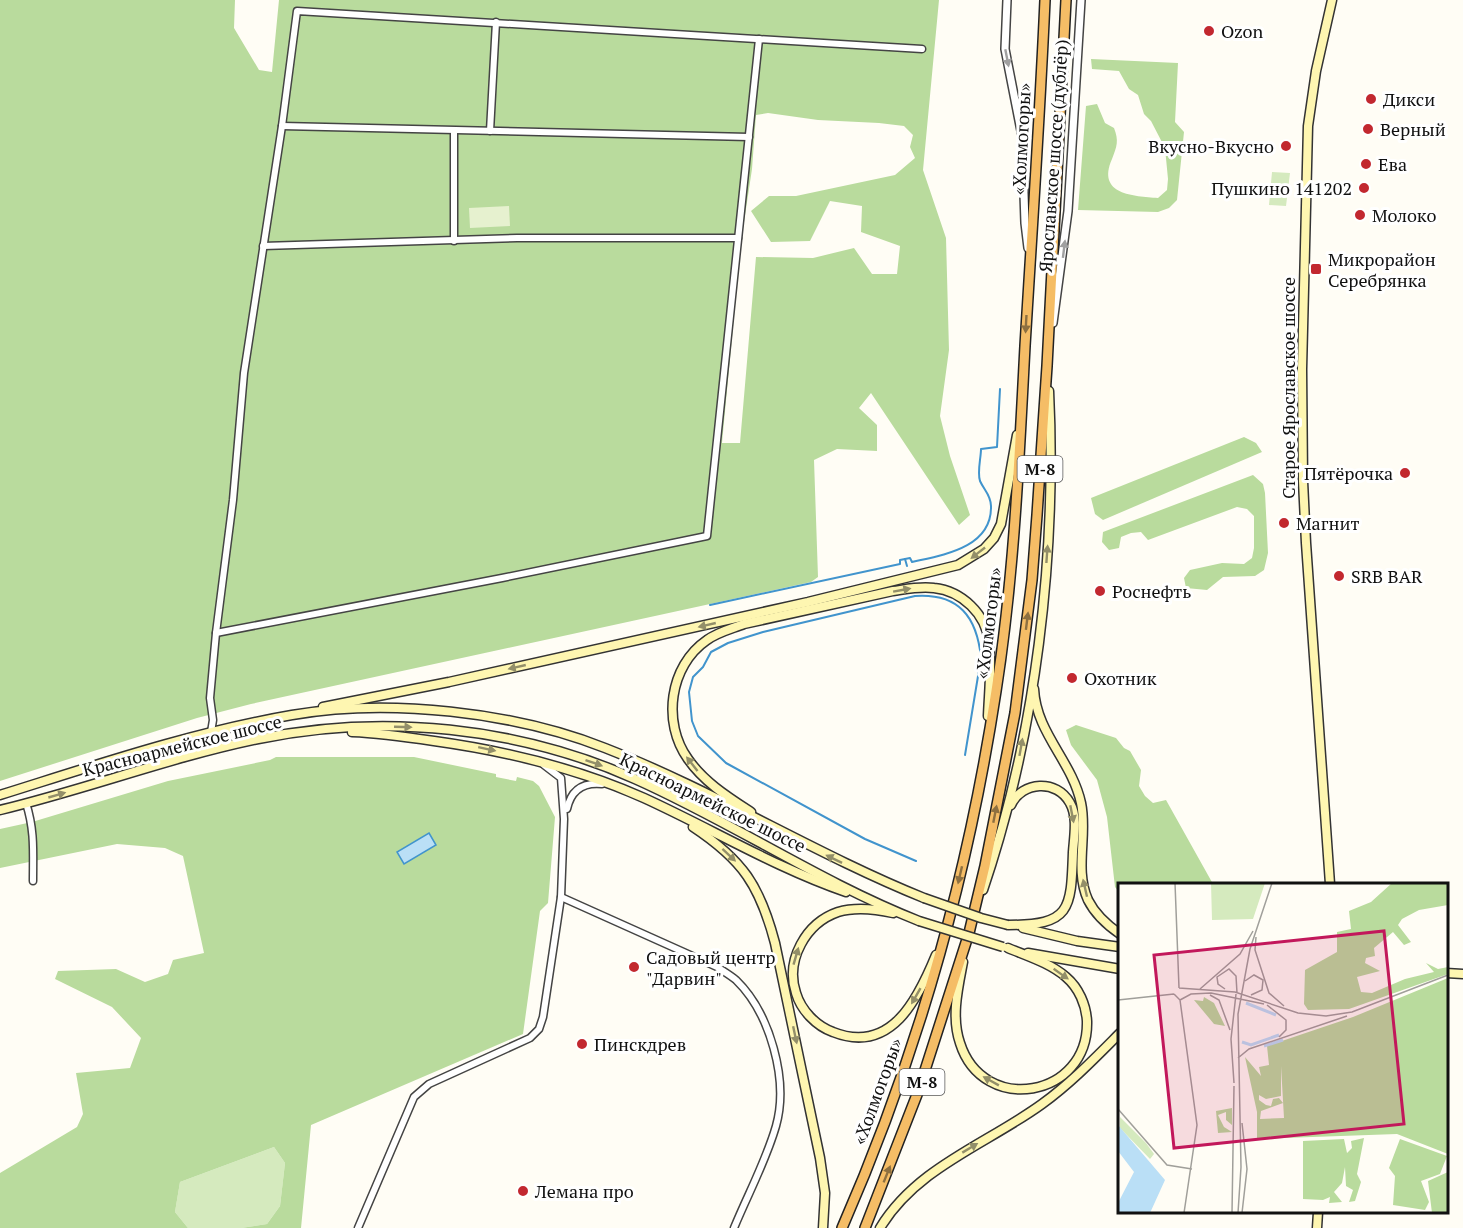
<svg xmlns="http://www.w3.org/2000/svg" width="1463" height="1228" font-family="'PT Serif',serif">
<rect width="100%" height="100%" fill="#fffdf5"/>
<g fill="#d5eabe">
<polygon points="1272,172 1290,173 1286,206 1269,205"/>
<polygon points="274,1147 285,1163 280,1206 267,1224 241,1228 188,1228 175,1212 180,1182"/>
</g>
<g fill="#b9db9d" fill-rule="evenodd">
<path d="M0 0H235L234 28 259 70 272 72 279 0H939L923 170 946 238 949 350 940 416 950 456 970 515 959 525 871 393 859 408 877 425V451L837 449 814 460 818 577 811 582 251 704 197 718 0 781ZM768 113 818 120 879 123 904 126 913 135 910 147 915 158 895 175 796 196H769L751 211 771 242 810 241 830 201 862 206 861 232 900 246 897 274H872L854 248 813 258 756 257 740 443H722L741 242 752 169 756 115Z"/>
<path d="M1091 59 1178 63 1175 122 1184 132 1177 200 1169 208 1158 212 1078 210 1086 106 1097 104 1105 123 1114 128C1119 141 1117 146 1112 159 1096 195 1134 196 1158 198L1167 190 1168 179 1165 148 1151 121 1144 114 1138 95 1129 89 1119 71 1092 69Z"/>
<polygon points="1244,437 1256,443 1262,452 1103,520 1095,514 1091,498"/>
<polygon points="1253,475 1263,484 1265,493 1268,553 1264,570 1255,576 1223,577 1207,590 1186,588 1184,578 1190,570 1222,563 1244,564 1252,558 1254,548 1254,516 1247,509 1237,507 1148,540 1141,532 1131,533 1121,537 1119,548 1109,550 1102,542 1103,532"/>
<polygon points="1076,725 1116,738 1124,748 1130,751 1141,770 1139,786 1145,796 1153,803 1166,800 1213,884 1120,884 1119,892 1115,887 1107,817 1097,780 1071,745 1066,730"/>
<polygon points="276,757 414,757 496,774 496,777 516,781 517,777 533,781 539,786 555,817 548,903 540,911 523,1034 311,1125 301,1228 241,1228 267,1224 280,1206 285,1163 274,1147 180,1182 175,1212 188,1228 0,1228 0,1173 77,1127 83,1114 76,1073 130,1068 141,1038 112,1007 55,979 58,971 116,969 145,982 168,974 173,960 204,953 183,856 165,848 117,844 0,868 0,829 32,822 168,781 270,760"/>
</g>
<polygon fill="#e6f1cf" points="509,206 510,226 470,228 469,208"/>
<polygon fill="#badff6" stroke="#4194cd" stroke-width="1.5" points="429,833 436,845 404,864 397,852"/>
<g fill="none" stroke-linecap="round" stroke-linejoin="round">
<g stroke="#4194cd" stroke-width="2">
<path d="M905 559 910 558 912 562C943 555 992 548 991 506 991 495 984 490 980 481 977 472 981 458 981 449L997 447 1000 389"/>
<polyline points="905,559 907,566"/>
<polyline points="710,605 900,564 900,560 905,559"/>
<path d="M916 861 865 839 726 763 698 736 692 721 689 692 693 677 703 667 711 652 728 643 763 632 915 596C959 593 977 617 981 658L965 755"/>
</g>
<g stroke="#444" stroke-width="9">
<g id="minor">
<polyline points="282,126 749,137"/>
<polyline points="454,131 454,241"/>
<polyline points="490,131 496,22"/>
<polyline points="263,246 517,238 738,238"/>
<polyline points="216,633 502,578 707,536 759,39"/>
<polyline points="211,732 213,720 210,698 216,633 233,500 244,373 282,126 297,11 922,49"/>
<path d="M26 803C35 831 33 853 33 881"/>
<path d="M567 809C571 790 583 782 602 784"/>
<path d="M561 897 717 967C723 971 730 975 736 980 770 1013 789 1080 776 1126 766 1161 748 1194 734 1228"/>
<polyline points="358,1228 414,1097 429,1084 530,1038 539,1029 543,1017 561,897 564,819 561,778 544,765"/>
</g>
</g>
<g stroke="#444" stroke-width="10">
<g id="tertiary">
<polyline points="1007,0 1005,49 1022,136 1025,223 1028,248"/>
<polyline points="1053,323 1068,211 1081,0"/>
</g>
</g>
<g stroke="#333" stroke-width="11">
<g id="secondary">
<path d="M1034 689C1036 733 1072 761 1081 803 1088 835 1074 869 1088 900 1095 914 1107 925 1120 934"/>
<polyline points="323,707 449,682 808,602 958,565 984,549 994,538 1001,524 1017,435"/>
<path d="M352 732C379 733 407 737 434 741 506 751 577 768 644 798 712 829 776 868 846 892"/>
<path d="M0 795C96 765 193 732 292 715 389 698 514 712 605 748 715 791 815 854 924 898"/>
<path d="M0 810C87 789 171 757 258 739 383 713 519 727 635 779 732 822 820 882 919 921"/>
<path d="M751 812C728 797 704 782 688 759 662 723 669 666 707 640 718 632 731 629 744 624L893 591C907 589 920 586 934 588 962 591 986 614 989 642 992 666 989 691 988 716"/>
<path d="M693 827C743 860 760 886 775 943L820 1158 825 1193 823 1228"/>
<polyline points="1330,884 1306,543 1303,481 1302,369 1308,126 1316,71 1332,0"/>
<path d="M983 890C1036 734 1057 555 1049 391"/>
<path d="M893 913C875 909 855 907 838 912 806 923 785 960 796 993 801 1010 816 1026 833 1032 891 1055 918 999 936 955"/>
<path d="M1008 925C1071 925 1071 910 1073 852 1074 837 1078 817 1070 803 1057 779 1022 781 1011 805"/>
<polyline points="1023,928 1077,941 1120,947"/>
<polyline points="1028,953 1120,969"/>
<path d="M963 962C958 988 951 1017 960 1043 983 1116 1089 1098 1087 1021 1086 1005 1079 988 1066 977 1050 963 1027 956 1008 948"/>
<polyline points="1446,973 1463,974"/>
<path d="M880 1228C917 1167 987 1144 1042 1104 1071 1083 1095 1058 1120 1033"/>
<polyline points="1317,1228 1318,1212"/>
</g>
</g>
<g stroke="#222" stroke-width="12">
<g id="trunk">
<path d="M842 1228C917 1057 968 875 996 691 1014 577 1019 461 1025 346 1032 230 1040 115 1045 0"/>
<polyline points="865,1228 918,1092 969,933 985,866 1015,713 1032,580 1037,515 1047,366 1066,0"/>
</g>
</g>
<use href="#minor" stroke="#fff" stroke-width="6"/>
<use href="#tertiary" stroke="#fff" stroke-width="7"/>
<use href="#secondary" stroke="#fef6b1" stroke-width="8"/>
<use href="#trunk" stroke="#f5bd66" stroke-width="9"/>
<g stroke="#333" stroke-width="11" stroke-linecap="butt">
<g id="secondary-bridge">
<polyline points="924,898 981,918 1008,925"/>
<polyline points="919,921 1003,947"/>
</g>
</g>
<use href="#secondary-bridge" stroke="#fef6b1" stroke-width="8"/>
</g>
<defs><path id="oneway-solid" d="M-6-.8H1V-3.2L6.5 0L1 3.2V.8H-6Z" transform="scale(1.5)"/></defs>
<g fill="#a0a0a0">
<use href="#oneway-solid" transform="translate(1007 58) rotate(79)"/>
<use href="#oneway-solid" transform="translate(1064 249) rotate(-83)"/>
</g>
<g fill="#8e7040">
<use href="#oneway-solid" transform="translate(1026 324) rotate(93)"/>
<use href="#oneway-solid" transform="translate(1027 621) rotate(-83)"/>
<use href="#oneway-solid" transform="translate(995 814) rotate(-79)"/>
<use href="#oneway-solid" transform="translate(960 875) rotate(103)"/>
<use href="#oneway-solid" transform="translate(887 1174) rotate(-68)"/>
</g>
<g fill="#938f69">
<use href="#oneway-solid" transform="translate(978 553) rotate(142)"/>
<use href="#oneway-solid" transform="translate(1047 554) rotate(-86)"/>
<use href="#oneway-solid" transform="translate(902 590) rotate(-10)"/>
<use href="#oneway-solid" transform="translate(707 625) rotate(167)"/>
<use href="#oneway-solid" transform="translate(517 667) rotate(167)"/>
<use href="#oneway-solid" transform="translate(403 727) rotate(2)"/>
<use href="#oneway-solid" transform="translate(1021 747) rotate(-80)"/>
<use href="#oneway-solid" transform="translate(487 749) rotate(12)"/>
<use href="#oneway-solid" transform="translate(594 763) rotate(19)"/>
<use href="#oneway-solid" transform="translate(692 764) rotate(-128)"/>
<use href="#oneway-solid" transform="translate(57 795) rotate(-16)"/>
<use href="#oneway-solid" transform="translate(1072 814) rotate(79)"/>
<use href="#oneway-solid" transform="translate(729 855) rotate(43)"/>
<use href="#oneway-solid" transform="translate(834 859) rotate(-154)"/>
<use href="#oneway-solid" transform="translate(1085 888) rotate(-103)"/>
<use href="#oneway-solid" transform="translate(796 956) rotate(-74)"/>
<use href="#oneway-solid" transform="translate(1061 974) rotate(35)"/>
<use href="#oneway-solid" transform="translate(916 996) rotate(120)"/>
<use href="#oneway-solid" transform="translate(795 1035) rotate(78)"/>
<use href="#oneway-solid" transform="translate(991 1081) rotate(-151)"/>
<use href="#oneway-solid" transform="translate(970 1148) rotate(-31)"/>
</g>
<g fill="#c2282f" stroke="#fff" stroke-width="2">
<circle cx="1209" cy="31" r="6"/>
<circle cx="1371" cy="99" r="6"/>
<circle cx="1368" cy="129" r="6"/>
<circle cx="1286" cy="146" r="6"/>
<circle cx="1366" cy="164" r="6"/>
<circle cx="1364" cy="188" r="6"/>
<circle cx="1360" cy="215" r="6"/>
<rect x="1310" y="263" width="12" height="12" rx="3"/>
<circle cx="1405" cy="473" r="6"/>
<circle cx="1284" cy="523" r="6"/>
<circle cx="1339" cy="576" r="6"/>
<circle cx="1100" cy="591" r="6"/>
<circle cx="1072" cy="678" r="6"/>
<circle cx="634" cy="967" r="6"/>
<circle cx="582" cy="1044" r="6"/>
<circle cx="523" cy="1191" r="6"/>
</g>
<g text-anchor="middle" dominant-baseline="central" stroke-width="6" stroke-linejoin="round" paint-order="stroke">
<g fill="#fff" stroke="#585858" stroke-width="1.5">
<rect x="1017.5" y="456" width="45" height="26" rx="4.5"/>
<rect x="899.5" y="1069" width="45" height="26" rx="4.5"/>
</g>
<g font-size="16" font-weight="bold" fill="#111">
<text x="1040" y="469">М-8</text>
<text x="922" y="1082">М-8</text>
</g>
<g font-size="18" fill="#111" stroke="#fff" text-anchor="start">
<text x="1221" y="31">Ozon</text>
<text x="1383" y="99">Дикси</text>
<text x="1380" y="129">Верный</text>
<text x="1274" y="146" text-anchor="end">Вкусно-Вкусно</text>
<text x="1378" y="164">Ева</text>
<text x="1352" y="188" text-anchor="end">Пушкино 141202</text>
<text x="1372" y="215">Молоко</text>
<text x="1328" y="259">Микрорайон<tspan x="1328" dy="21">Серебрянка</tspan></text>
<text x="1393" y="473" text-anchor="end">Пятёрочка</text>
<text x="1296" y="523">Магнит</text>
<text x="1351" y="576">SRB BAR</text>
<text x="1112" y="591">Роснефть</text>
<text x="1084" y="678">Охотник</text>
<text x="646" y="957">Садовый центр<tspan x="646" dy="21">"Дарвин"</tspan></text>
<text x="594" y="1044">Пинскдрев</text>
<text x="535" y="1191">Лемана про</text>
</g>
<g font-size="18" fill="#111" stroke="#fff">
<text transform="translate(1021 139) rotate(-87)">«Холмогоры»</text>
<text transform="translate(1053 156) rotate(-86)">Ярославское шоссе (дублёр)</text>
<text transform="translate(1288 388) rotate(-90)">Старое Ярославское шоссе</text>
<text transform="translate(988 623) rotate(-83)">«Холмогоры»</text>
<text transform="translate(182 745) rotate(-14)">Красноармейское шоссе</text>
<text transform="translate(713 802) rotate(26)">Красноармейское шоссе</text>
<text transform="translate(877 1091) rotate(-70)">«Холмогоры»</text>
</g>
</g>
<g transform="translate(1118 883)">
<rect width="330" height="330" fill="#fffdf5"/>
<path d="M93 0H147L135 36 94 37ZM2 234 28 260 36 271 32 276 2 245Z" fill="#d5eabe"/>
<path d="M274 0H330V22L301 27 284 36 280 42 293 59 286 62 275 49 256 65 257 73 248 75 247 80 262 88 239 94 243 109 254 110 287 96 316 89 308 80 320 86 330 84V91L231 126 190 127 186 121 187 87 219 69V49L233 46 231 28 253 19ZM330 95V271L279 251 139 256V229L127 174 143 193 141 184 151 182 149 163 235 134ZM163 183 166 235 142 236 143 228 165 220 161 215 155 216 153 223 148 222 141 217V212L148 216 163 213ZM86 114 96 120 107 143 96 141 76 117 85 118ZM114 225V242L108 237V229L100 232 106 244 114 249 100 250 98 228ZM246 255 239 291 243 299 237 318 231 319 235 307 228 303 227 284 224 300 216 309 224 319 211 320 212 314 205 317 185 316V258L226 256 229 270 234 265 233 258ZM282 256 329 273 322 291 303 298 311 319 307 327 275 322 277 293 271 285ZM330 289V330H314L310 298Z" fill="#b9db9d" fill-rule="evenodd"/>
<path d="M0 242 47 297 32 330H0V320L16 289 0 268Z" fill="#badff6"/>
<path fill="none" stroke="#badff6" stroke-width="3" d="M128 120 158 132M124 159 133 162 161 152M146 163 165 157"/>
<path fill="none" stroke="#a09f9a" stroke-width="1.5" d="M57 0 61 105M138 54 137 67 151 110 166 123M127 98 136 92 145 97 144 107 133 112M61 105 117 109 180 130 208 133 234 129 330 92M82 106 122 71 135 48M107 106 100 101 99 94 111 86 118 93 119 110M56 111 62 117 79 242 66 330M92 112 101 117 112 147M0 117 56 111M62 117 73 111 93 110 146 121M149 122 168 137V147L161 154M120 175 131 166 229 133M116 200 113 156 118 111M0 226 49 282 74 286M114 330 116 203M120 330 123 284 120 131 132 66 154 0M124 330 129 286 124 240"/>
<path fill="#c2185b" fill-opacity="0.15" stroke="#c2185b" stroke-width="3" d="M266 48 286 241 56 265 36 72Z"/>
<rect width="330" height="330" fill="none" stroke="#111" stroke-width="3"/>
</g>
</svg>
